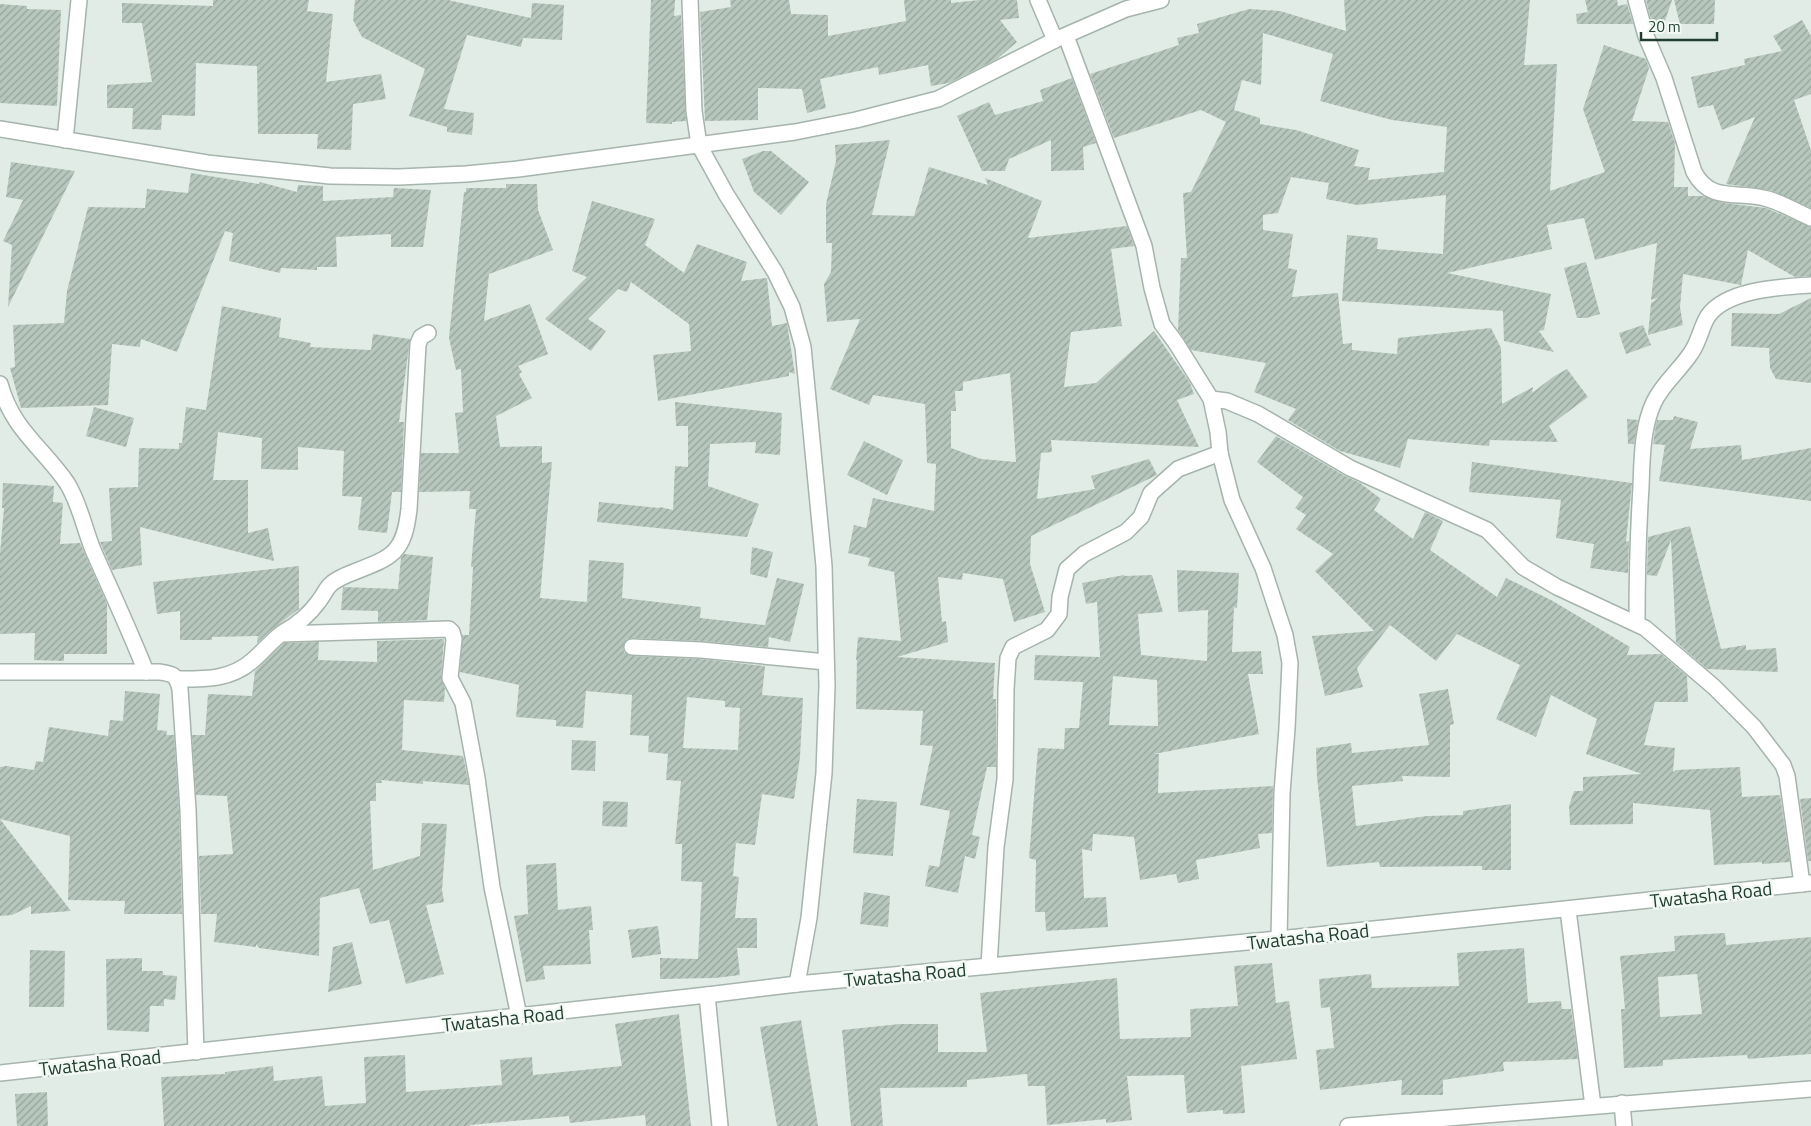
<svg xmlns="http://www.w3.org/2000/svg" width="1811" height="1126" font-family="'Titillium Web',sans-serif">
<defs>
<pattern id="building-hatch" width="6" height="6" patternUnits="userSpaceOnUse" patternTransform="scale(1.25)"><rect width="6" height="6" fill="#b7c7be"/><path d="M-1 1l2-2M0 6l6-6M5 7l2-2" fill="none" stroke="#94a39b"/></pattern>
</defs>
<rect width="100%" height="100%" fill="#e2ece6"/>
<g fill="url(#building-hatch)" fill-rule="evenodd">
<polygon points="213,0 309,0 307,11 333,14 326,82 381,74 386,99 353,104 351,150 317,149 318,134 258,134 257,66 196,63 195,116 162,115 161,130 132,129 133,108 107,108 107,85 152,82 142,23 122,23 122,3 213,6"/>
<polygon points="355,0 448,0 531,18 532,3 564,5 562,40 523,38 521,47 467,35 444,109 474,113 472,135 447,132 447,127 409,116 425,69 362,37 353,20"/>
<polygon points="651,0 675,0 674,16 681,15 686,121 672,122 672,124 646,123"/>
<polygon points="730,0 789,0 791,14 828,15 828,36 906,21 904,0 951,0 951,3 980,0 1017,0 1019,18 1000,20 1017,42 997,59 949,83 931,86 928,65 879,75 878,67 820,79 826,108 807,113 802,89 758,88 758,120 705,121 700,12 731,7"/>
<path d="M1344 0H1530L1524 65 1557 64 1550 191 1605 172 1583 109 1604 45 1646 59 1649 68 1632 121 1668 122 1675 143 1674 187H1688V196H1703L1724 203 1766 208 1811 227V276L1795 277 1748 250 1741 285 1683 274 1680 307 1683 325 1648 335 1651 303 1658 298 1651 300 1657 243 1595 260 1584 218 1547 225 1552 249 1447 273 1551 294 1544 330 1539 331 1554 352 1504 341 1503 311 1342 301 1347 235 1378 238 1377 249 1443 254 1446 195 1357 205 1326 199 1329 183 1291 177 1278 213 1263 215V230L1293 234 1288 268 1297 270 1292 297 1338 293 1343 344 1352 343V350L1397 354 1398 338 1491 328 1501 348 1502 404 1533 387 1532 393 1553 377 1567 369 1588 397 1549 426 1558 442 1490 440 1489 446 1408 439 1400 468 1340 451 1288 420 1296 409 1254 392 1266 363 1191 350 1178 330 1181 258H1187L1183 193 1191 192 1226 122 1201 110 1114 138 1090 74 1179 45 1177 38 1199 33 1197 24 1249 9 1280 11 1346 31ZM1263 33 1333 54 1320 101 1392 120 1447 127 1444 172 1368 180 1370 168 1354 166 1359 150 1296 130 1260 124V118L1234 110 1242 80 1261 85Z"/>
<polygon points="1585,0 1617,0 1618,6 1627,4 1633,24 1577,24 1576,14 1588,12"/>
<polygon points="1646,0 1672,0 1664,24 1652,24"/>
<polygon points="1674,0 1715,0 1714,24 1680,24"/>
<polygon points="0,4 27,6 27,9 61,10 57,106 0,103"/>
<polygon points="1802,20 1811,36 1811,94 1794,100 1811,150 1811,208 1770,190 1726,184 1755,117 1722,130 1713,105 1698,108 1691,77 1745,65 1744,59 1782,51 1773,36"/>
<polygon points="1072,78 1096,143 1083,147 1084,170 1051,171 1051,140 1009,159 1005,171 982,171 957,116 989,102 995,115 1043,101 1040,90"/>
<path d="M890 140 872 215 914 216 929 167 988 185 985 178 1042 201 1028 238 1127 226 1134 246 1111 249 1122 326 1071 332 1064 387 1096 383 1154 331 1190 383 1194 394 1177 400 1199 447 1051 440 1052 452 1041 453 1037 499 1095 489 1091 476 1149 459 1157 475 1031 536 1030 564 1045 612 1014 622 1003 579 963 573 962 580 938 577 942 622 946 621 948 642 897 657 995 663 993 699H996V767H987L972 835 980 837 975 859 965 856 958 893 925 886 929 865 939 867 950 811 920 805 933 746 920 745 923 711 856 709 857 660H856L858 637 901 641 894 572 868 566 870 558 848 553 854 525 866 528 873 498 934 511 936 464 927 463 925 404 873 395 869 405 830 389 860 319 827 322 824 284 831 272 832 243H826V204L836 161 835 145ZM1010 373 1016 462 981 459 951 448V411H956L955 391H963V382Z"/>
<polygon points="763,151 771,151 809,182 781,215 754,192 742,159"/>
<polygon points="11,162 75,171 8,307 12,245 3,241 23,200 6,197"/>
<polygon points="191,173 259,184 260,182 297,192 298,185 323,186 323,201 393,197 394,188 431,190 423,247 391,247 391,234 336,237 337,267 317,267 317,270 281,268 280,273 229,261 233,233 225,231 177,352 141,339 140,347 112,344 108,405 21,408 10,368 15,367 13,325 64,323 67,291 88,207 145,208 147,189 188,193"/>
<path d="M506 184H537L538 210 553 250 489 274 484 321 530 304 548 354 518 366 522 372 519 374 532 398 496 416 500 447 542 446V463L552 462 540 598 587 602 589 560 624 563 622 598 701 607 700 618 765 625 777 578 804 584 790 642 769 637 768 647 702 641 632 638 627 639 623 646 624 652 632 656 700 659 765 666 762 695 803 698 800 757 794 799 762 794 755 845 736 843 733 876 739 877 735 918H757V948H737L740 975 715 978 660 979V958L698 959 702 882 681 881 682 844H675L681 781 666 780 668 754 648 752 649 736 630 735 632 695 586 691 583 728 556 726V720L516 717 519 685 460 672 462 635H469L473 567H471L476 509H469L470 491 419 492 421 453H459L455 413 463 412 461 369 456 370 449 338 464 192H466V188H506ZM687 697 725 701V707L740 708 738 750 683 748Z"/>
<polygon points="592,201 655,219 645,245 684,273 697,244 747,262 741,281 767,278 772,326 787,323 795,374 789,372 789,376 658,401 653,355 691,351 689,324 631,282 627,292 618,289 588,319 606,331 591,351 545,319 587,277 572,271"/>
<polygon points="1586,262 1600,314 1586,318 1577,318 1564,268"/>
<polygon points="1811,298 1811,383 1776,379 1770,368 1769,348 1731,346 1732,313 1779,314"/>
<polygon points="222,306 281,318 279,337 311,343 310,347 371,350 373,334 410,339 399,422 404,422 401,492 392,492 387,533 358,530 362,497 342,496 344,451 298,447 298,470 261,469 262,438 218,432 213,480 248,480 248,533 268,528 274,561 140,527 142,565 112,570 100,542 112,541 109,488 138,487 139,448 179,449 179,443 182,443 186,407 206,410"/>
<polygon points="1643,325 1651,345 1626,354 1619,333"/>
<polygon points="675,402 782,413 780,455 755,453 756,442 710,444 708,486 759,504 747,537 597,522 599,502 659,508 660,507 673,510 675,466 688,467 688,426 676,426"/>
<polygon points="94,407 134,418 126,447 86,436"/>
<polygon points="1674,416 1698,422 1690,449 1741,445 1742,460 1811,448 1811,501 1659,481 1665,445 1653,444 1656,424 1657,420 1673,420"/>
<polygon points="1627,419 1638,420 1634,444 1628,444"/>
<polygon points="1276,436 1345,476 1360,483 1381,499 1374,510 1413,539 1425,512 1443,521 1430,550 1497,597 1506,578 1551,600 1630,647 1627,655 1661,654 1687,676 1688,702 1655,702 1644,745 1675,748 1673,772 1676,770 1740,767 1742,797 1780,795 1790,862 1762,864 1762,862 1714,865 1710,810 1633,803 1633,824 1570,825 1569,806 1574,791 1583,791 1583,777 1642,774 1586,754 1597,719 1551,695 1536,737 1496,719 1520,665 1457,634 1436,661 1390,625 1357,668 1363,687 1325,696 1312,636 1374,631 1315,571 1333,554 1296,529 1306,515 1295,508 1303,497 1257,462"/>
<polygon points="864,441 903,460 887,495 847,475"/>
<polygon points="1472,462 1632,483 1626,542 1629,541 1628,573 1590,568 1594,544 1556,538 1561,500 1469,492"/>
<polygon points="3,483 54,486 53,502 63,503 60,544 80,543 107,604 107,654 64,654 64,661 34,660 35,633 0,634 0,554 4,508 2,508"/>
<polygon points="1690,526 1721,649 1746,645 1746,650 1776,648 1778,672 1707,669 1676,642 1671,540 1657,576 1647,575 1648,537"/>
<polygon points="752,547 773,552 767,578 750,574"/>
<polygon points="404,554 433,557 427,620 378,622 378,611 341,610 343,587 398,589 401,558"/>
<polygon points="299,566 299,609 271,630 257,643 258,636 212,637 212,640 180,640 180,611 157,614 153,582"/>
<path d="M1177 570 1239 573 1237 608 1234 607 1232 652 1261 651 1263 674H1248L1259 734 1154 754H1159L1158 793 1273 786 1272 833 1258 834 1260 848 1196 860 1199 879 1178 883 1176 874 1140 880 1134 837 1093 834 1092 851 1082 849 1084 898 1106 897 1108 927 1046 931 1045 912H1035L1036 860 1029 858 1038 748 1064 749 1065 728H1079L1083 682 1034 680 1035 655 1100 657 1097 602 1086 604 1082 583 1124 575 1125 576 1152 575 1163 612 1138 614 1141 655 1207 661 1208 610 1178 612ZM1113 676 1157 680 1158 726 1109 725Z"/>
<polygon points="444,639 441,677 445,689 444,702 404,700 402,750 463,756 469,785 423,781 423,784 381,780 382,783 376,783 376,801 370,801 373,870 420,856 422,823 447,824 442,890 444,902 426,905 444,974 406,984 389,920 370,924 359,888 320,898 319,956 259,948 256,944 256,947 214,942 217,914 201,914 199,856 233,854 227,796 196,795 192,735 205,735 208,694 252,696 255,671 284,643 319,642 318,660 377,662 377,641"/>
<polygon points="1448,689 1454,724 1450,725 1450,777 1402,776 1403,781 1352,786 1356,826 1427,816 1463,815 1463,811 1511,804 1511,870 1482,870 1482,866 1380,867 1379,862 1327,867 1317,777 1316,748 1351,743 1352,753 1429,745 1419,694"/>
<polygon points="125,691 160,694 157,730 167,731 166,735 174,735 179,810 182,914 124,914 125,901 68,900 70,836 0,819 0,767 6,766 34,770 36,761 43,762 49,727 108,736 110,720 123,721"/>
<polygon points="572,740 596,741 595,771 571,770"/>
<polygon points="1811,798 1811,861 1808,861 1800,799"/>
<polygon points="857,799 897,802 893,856 853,853"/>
<polygon points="603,801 628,802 627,827 602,826"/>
<polygon points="0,819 71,911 31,914 31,906 12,915 0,916"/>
<polygon points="556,863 558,910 591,906 593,930 589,930 591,964 543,966 545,979 526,982 514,916 528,914 526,865"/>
<polygon points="864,892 890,896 888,927 860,924"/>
<polygon points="658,926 661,954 632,958 628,930"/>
<path d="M1725 933 1726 945 1811 937V1054L1748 1059 1747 1055 1663 1060V1066L1624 1068 1621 1009H1625L1620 956 1675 951 1674 936ZM1697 974 1702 1014 1660 1017 1658 977Z"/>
<polygon points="352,942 362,984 328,992 333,947"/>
<polygon points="1524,948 1528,1003 1561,1001 1562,1009 1571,1009 1578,1059 1503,1062 1504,1071 1443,1080 1443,1095 1401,1095 1402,1080 1320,1090 1316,1050 1334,1048 1330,1007 1321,1008 1319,979 1371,974 1372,988 1459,986 1457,953"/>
<polygon points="30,950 65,951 64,1007 29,1007"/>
<polygon points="142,958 142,971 163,971 163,975 177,976 175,1000 164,999 164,1006 150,1006 149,1032 107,1030 106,959"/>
<polygon points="1272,963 1276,1003 1289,1001 1297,1059 1241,1066 1245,1113 1223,1114 1223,1110 1187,1113 1184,1075 1127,1076 1132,1120 1106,1123 1106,1119 1047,1125 1045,1086 1028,1086 1027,1074 967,1080 967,1087 880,1088 883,1126 851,1126 842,1030 900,1024 938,1024 938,1052 987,1052 980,993 1117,978 1120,1039 1191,1037 1190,1009 1238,1006 1234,966"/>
<polygon points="679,1014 691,1126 646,1126 645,1115 570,1123 569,1116 470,1125 470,1126 164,1126 161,1077 225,1074 225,1072 273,1066 274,1081 322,1076 325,1106 366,1103 364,1057 405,1055 406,1092 502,1085 500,1060 532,1057 533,1075 622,1066 615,1024"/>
<polygon points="801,1020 818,1126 777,1126 760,1027"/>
<polygon points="47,1092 48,1126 17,1126 15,1094"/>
</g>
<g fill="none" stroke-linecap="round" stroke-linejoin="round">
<g stroke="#a5b4ac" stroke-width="18">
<g id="street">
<polyline points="690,0 694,111 699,145 726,194 775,272 792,307 803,347 824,566 827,686 824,773 817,840 809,918 797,984"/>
<polyline points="1038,0 1055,40"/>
<path d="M1636 0 1646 36 1664 78 1694 172C1711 204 1738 190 1768 199 1782 203 1797 212 1811 218"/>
<polyline points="1066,36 1144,246 1152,288 1162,324 1176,343 1211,399 1218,432 1220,453 1232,500 1263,568 1285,635 1290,663 1287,728 1282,793 1279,939"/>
<polyline points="0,129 207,163 330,176 399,177 466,174 518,169 795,132 856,120 938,99 1055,40 1126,9 1161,0"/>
<polyline points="65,140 79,0"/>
<path d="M0 384C12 429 42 447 67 483 80 504 84 528 93 550 111 591 130 631 146 672"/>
<polyline points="1211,399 1227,401 1258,414 1350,468 1487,530 1523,567 1557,587 1645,628 1714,687 1754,727 1783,765 1787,776 1802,884"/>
<path d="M1637 624C1637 578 1638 533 1641 487 1642 459 1642 427 1654 402 1663 383 1680 370 1691 353 1699 342 1701 327 1708 316 1727 289 1782 287 1811 285"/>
<path d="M282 633C297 625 309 615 319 601 323 596 326 589 330 585 336 579 346 575 354 572 393 557 404 553 409 509L418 344 421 337 428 333"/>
<polyline points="632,647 701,650 826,662"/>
<path d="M0 672H159C173 674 176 674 180 689L188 810 196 1052"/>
<path d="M177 679C205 679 230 680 252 661 262 653 270 642 281 634L449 629 452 632 454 639 450 678 463 703 477 778 492 887 519 1016"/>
<polyline points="1568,910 1593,1106"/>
<polyline points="989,966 996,847 1005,779 1006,689 1008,658 1013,647 1047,630 1059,614 1060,597 1067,569 1084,554 1126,532 1141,517 1151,493 1178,469 1220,453"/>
<polyline points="707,995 720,1126"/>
<polyline points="0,1073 707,995 797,984 1279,939 1811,883"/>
<polyline points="1622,1103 1624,1126"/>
<polyline points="1348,1126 1811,1089"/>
</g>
</g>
<use href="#street" stroke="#fff" stroke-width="15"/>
</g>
<g text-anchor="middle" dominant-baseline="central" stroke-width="5" stroke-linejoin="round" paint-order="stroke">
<g font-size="19" fill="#223e31" stroke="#f2f9f4">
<text transform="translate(1711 894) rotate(-6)">Twatasha Road</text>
<text transform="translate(1308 936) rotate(-6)">Twatasha Road</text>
<text transform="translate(905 974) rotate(-5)">Twatasha Road</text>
<text transform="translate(503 1018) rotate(-6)">Twatasha Road</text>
<text transform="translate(100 1062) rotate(-6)">Twatasha Road</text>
</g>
</g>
<path d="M1641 32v8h76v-8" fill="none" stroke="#223e31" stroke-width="2.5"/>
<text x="1648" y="32" font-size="15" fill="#223e31" stroke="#f2f9f4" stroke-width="4" paint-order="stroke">20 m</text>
</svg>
